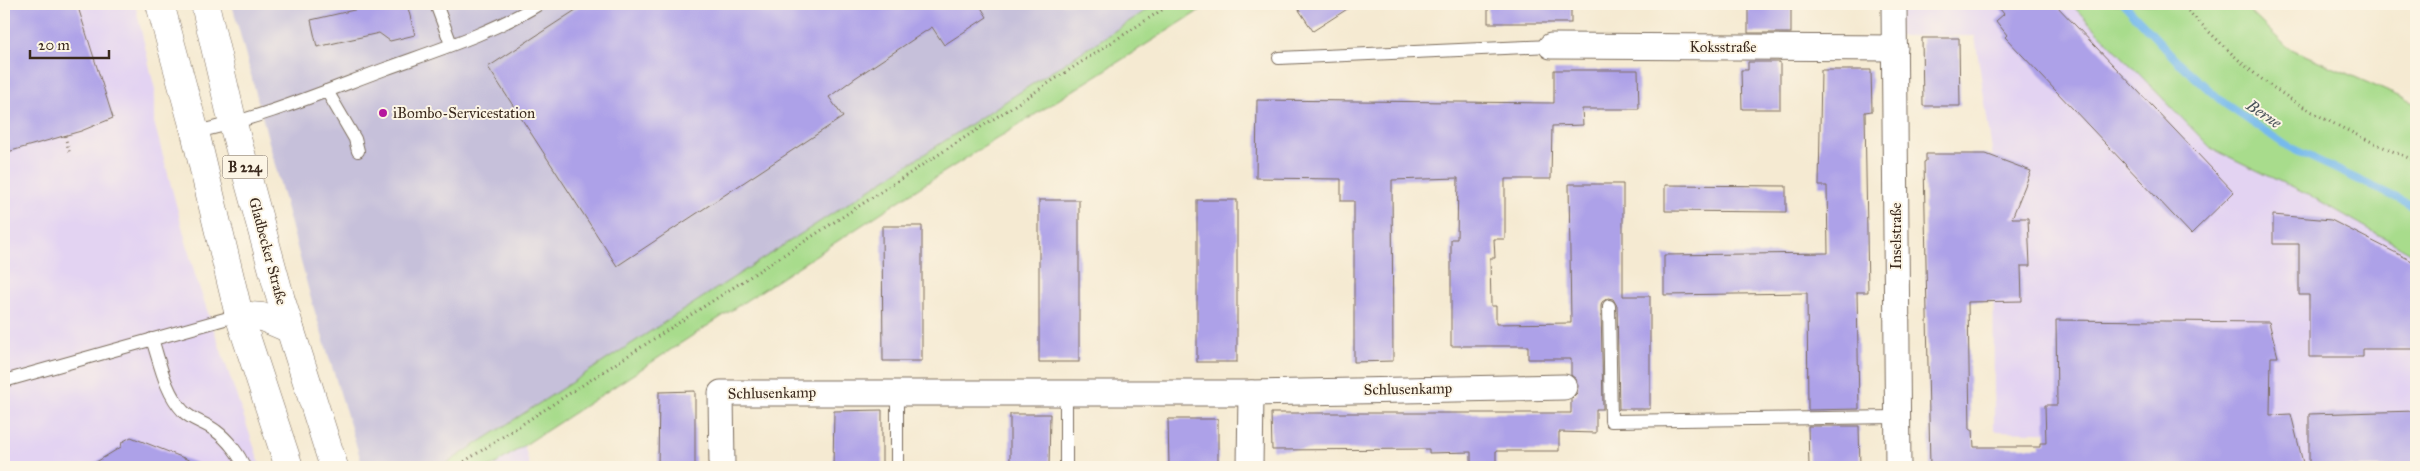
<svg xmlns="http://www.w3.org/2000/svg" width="2420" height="471" font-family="'IM FELL Great Primer',serif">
<rect width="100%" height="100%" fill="#fcf5e5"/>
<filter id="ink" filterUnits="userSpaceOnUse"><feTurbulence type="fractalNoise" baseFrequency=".02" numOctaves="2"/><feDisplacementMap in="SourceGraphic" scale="10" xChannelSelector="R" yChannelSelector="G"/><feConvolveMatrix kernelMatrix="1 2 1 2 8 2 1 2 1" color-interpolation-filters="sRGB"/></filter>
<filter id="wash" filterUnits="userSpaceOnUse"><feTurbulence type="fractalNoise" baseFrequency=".0096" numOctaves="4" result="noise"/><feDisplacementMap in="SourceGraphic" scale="20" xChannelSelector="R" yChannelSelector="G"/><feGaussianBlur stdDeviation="1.12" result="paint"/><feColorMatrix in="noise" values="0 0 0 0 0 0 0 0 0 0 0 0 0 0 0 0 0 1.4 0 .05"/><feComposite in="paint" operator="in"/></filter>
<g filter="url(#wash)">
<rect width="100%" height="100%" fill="#f5ead2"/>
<g fill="#e3d3f2">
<polygon points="4,4 135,4 155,90 154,122 195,275 261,467 4,467"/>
<polygon points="1897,4 2071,4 2211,148 2320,201 2416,256 2416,467 2075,467 2075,433 1994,431 1993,158 1975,36 1898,36"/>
<polygon points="524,445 530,467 491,467"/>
</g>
<polygon fill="#c6c0da" points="232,4 1156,4 441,467 363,467 311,299"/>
<g fill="#a8dc8c" stroke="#728355">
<polygon points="1156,4 1210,4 922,186 491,467 441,467"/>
<polygon points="2071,4 2242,4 2287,47 2416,104 2416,256 2320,201 2211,148"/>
</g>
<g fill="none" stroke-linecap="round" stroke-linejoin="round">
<polyline stroke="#76baec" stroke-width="8" points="2124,4 2179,63 2225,104 2287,146 2416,207"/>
</g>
<g id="blocks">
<g fill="#ada1e8">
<polygon points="4,4 77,4 113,118 81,131 4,153"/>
<polygon points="380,4 407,4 415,35 390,41 379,33 317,47 311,20"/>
<polygon points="585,4 979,4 987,17 944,45 932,27 855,78 829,97 843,117 617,266 488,67"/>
<polygon points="1295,4 1355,4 1313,31"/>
<rect x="1488" y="4" width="83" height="19"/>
<rect x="1748" y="4" width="43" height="29"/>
<polygon points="1996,4 2055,4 2234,192 2191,234 2005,37 2007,35 1996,21 2004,14"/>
<polygon points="1922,38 1959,38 1960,106 1923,106"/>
<polygon points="1748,62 1780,62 1780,109 1742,109 1741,70 1748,70"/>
<polygon points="1554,70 1638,70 1639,109 1582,109 1583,125 1552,126 1551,179 1505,179 1505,239 1494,239 1495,258 1490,258 1491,306 1496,306 1496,324 1571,323 1569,184 1623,184 1623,296 1650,296 1650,409 1619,409 1617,306 1613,299 1608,298 1602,302 1601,306 1603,409 1596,409 1596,433 1559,432 1559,451 1496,451 1496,467 1471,467 1471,452 1429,453 1429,449 1272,450 1271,413 1571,413 1571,399 1577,393 1578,386 1576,379 1571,375 1571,359 1528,359 1528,346 1451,346 1451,239 1457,239 1458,178 1392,180 1393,361 1354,362 1354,201 1341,201 1341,179 1256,178 1257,100 1554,103"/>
<polygon points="1821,70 1871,70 1872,111 1865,112 1868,292 1857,292 1859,409 1808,410 1807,293 1664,295 1664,255 1828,253 1827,186 1819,186"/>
<polygon points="1926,154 1986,154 2031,171 2012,218 2028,218 2030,266 2021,266 2022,301 1968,302 1970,430 1973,430 1974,447 2040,447 2040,443 2046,443 2045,405 2057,405 2056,320 2269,322 2278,357 2271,357 2270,415 2291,414 2304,467 1930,467 1924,162 1926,161"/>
<polygon points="1665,185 1786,186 1786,212 1665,211"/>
<rect x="1039" y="200" width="40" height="162"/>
<rect x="1197" y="200" width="40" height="162"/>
<polygon points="2273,215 2331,220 2416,263 2416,349 2363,349 2363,357 2309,357 2309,295 2299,295 2299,244 2273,244"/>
<polygon points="882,226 922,226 922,361 883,361"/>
<polygon points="695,391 695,467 658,467 659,392"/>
<polygon points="882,410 882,467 833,467 834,411"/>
<polygon points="2416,411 2416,467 2309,467 2309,414"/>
<polygon points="1010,414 1050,414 1049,467 1010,467"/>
<polygon points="1168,419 1218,419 1218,467 1169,467"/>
<polygon points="1808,426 1859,426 1860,467 1809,467"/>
<polygon points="131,437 204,466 204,467 88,467 121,447 122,442"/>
</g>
</g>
</g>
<g filter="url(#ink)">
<use href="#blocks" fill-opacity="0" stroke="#7c6d5d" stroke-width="1"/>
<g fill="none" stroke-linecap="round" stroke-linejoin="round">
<g stroke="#7c6d5d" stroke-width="14">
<g id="lane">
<polyline points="436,4 451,44"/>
<polyline points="1279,58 1551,46"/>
<polyline points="327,91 355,139 358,151"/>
<path d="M195 132C260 119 323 92 385 69 437 50 492 33 539 4"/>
<polyline points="1609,306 1611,421 1898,417"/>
<path d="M152 339C160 363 165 392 183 411 191 420 206 423 216 431 227 439 240 455 244 467"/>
<polyline points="4,381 239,315"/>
<polyline points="1066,392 1066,467"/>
<polyline points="897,393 897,467"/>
</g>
</g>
<g stroke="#7c6d5d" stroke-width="27">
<g id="street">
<polyline points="1894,4 1898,467"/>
<polyline points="1551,46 1895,48"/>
<polyline points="722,467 721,393 1251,393 1564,387"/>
<polyline points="1250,467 1251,393"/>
</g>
</g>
<g stroke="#7c6d5d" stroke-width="29">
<g id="primary">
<polyline points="160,4 195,132 239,315 289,467"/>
<polyline points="205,4 233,124 281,300 334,467"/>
<polyline points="239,315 262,317 290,329"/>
</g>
</g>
<g stroke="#7c6d5d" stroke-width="3" stroke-dasharray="1 4" stroke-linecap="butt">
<path d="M2181 4C2211 33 2239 64 2274 88 2317 118 2368 141 2416 161"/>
<polyline points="65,136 70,155"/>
<polyline points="456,467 1171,4"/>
</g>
<use href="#lane" stroke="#fff" stroke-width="12"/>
<use href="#street" stroke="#fff" stroke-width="25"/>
<use href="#primary" stroke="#fff" stroke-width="28"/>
</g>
</g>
<circle fill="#b5179e" stroke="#fcf5e5" stroke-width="2" cx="383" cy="113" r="5"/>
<g text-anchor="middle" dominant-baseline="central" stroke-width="4" stroke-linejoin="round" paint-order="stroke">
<rect fill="#fcf5e5" stroke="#75675a" stroke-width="1" x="222.5" y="155.5" width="45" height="23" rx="4"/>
<g font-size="14" font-weight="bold" fill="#3b2a1e">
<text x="245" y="167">B 224</text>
</g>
<g font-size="15" fill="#3b2a1e" stroke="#fcf5e5">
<text x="1723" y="47">Koksstraße</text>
<text transform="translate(1896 236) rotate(-90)">Inselstraße</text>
<text transform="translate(268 251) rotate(75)">Gladbecker Straße</text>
<text transform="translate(1408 389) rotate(-1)">Schlusenkamp</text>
<text transform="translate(772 393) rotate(-1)">Schlusenkamp</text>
</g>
<g font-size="15" fill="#3b2a1e" stroke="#fcf5e5" text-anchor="start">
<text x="393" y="113">iBombo-Servicestation</text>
</g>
<g font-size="16" font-style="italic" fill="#4d555c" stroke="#fcf5e5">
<text transform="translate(2264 114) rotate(34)">Berne</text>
</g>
</g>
<rect width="2420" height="471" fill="none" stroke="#fcf5e5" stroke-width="20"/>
<path d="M30 50v8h79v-8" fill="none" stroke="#3b2a1e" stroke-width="2.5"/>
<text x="38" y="50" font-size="15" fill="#3b2a1e" stroke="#fcf5e5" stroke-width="4" paint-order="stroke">20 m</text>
</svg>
